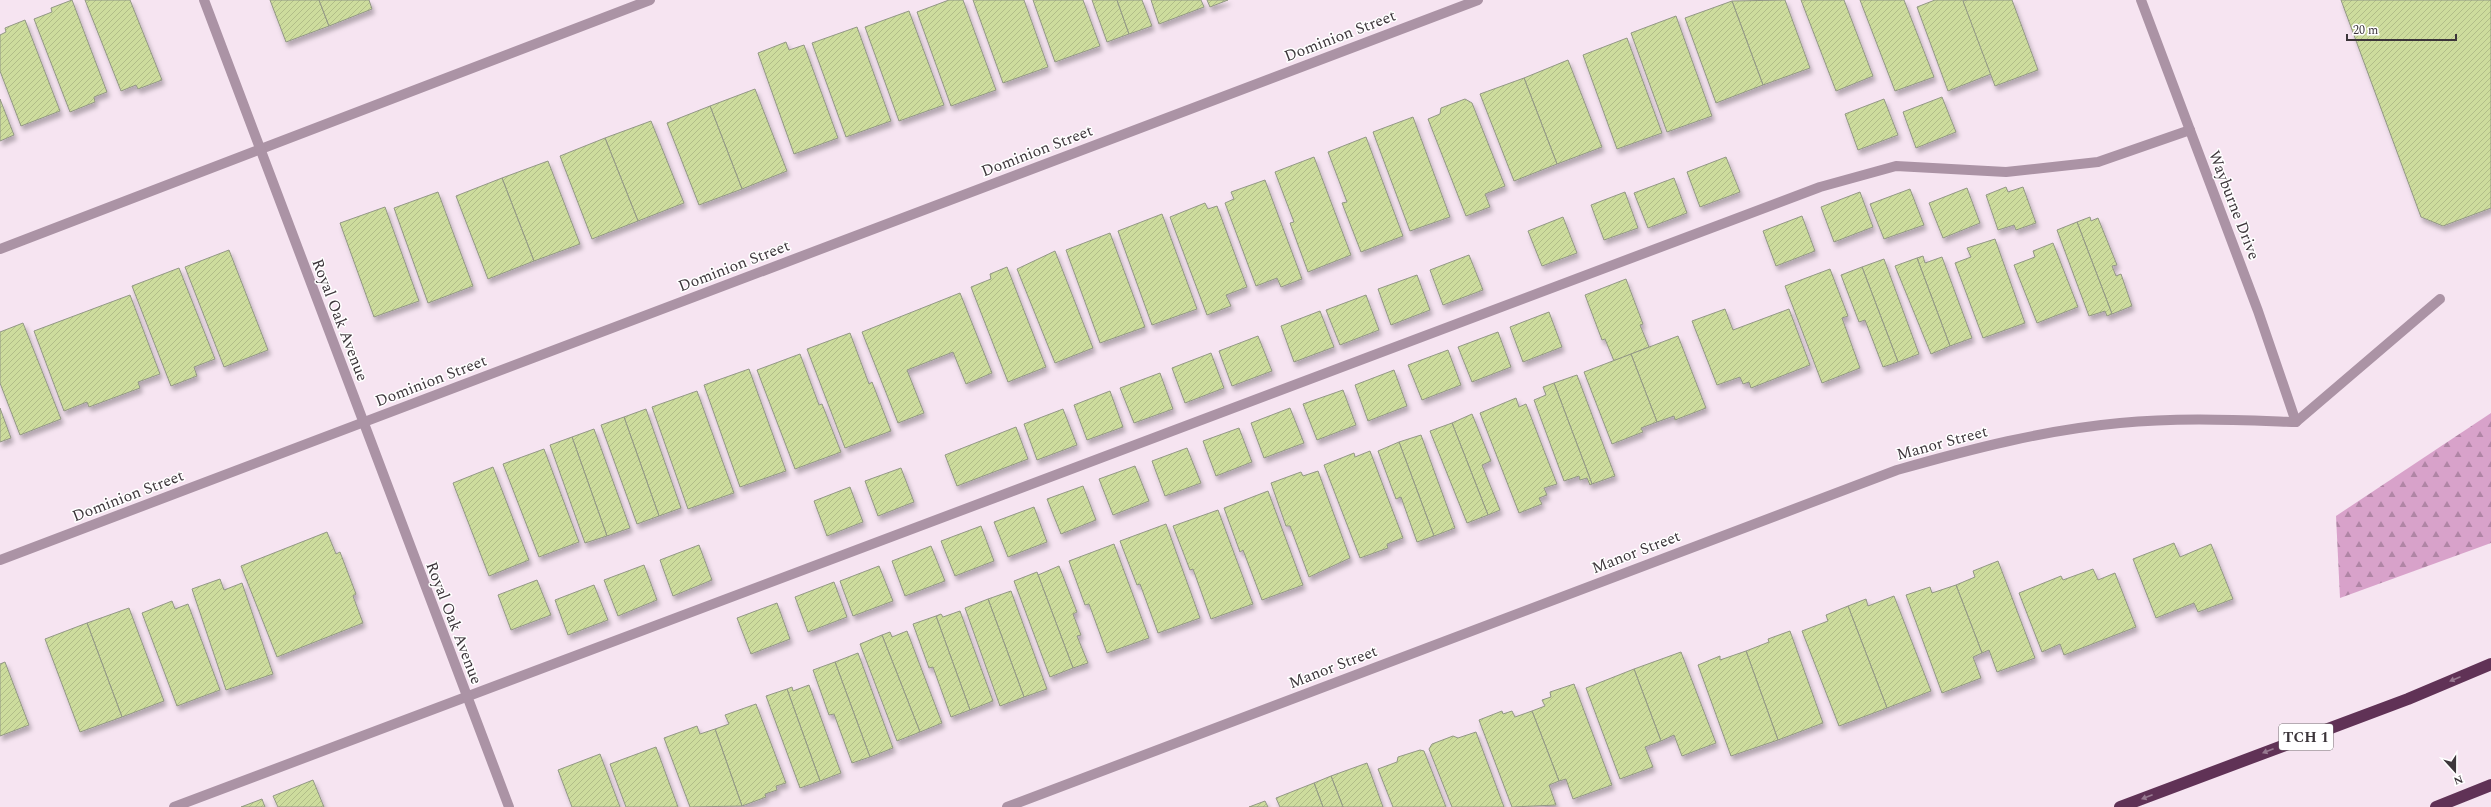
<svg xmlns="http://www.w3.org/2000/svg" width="2491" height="807" font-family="Spectral,serif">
<defs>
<pattern id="forest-firs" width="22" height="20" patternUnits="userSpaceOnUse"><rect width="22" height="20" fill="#d8a2ca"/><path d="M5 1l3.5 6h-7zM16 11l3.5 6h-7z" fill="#b085a5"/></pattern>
<pattern id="building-hatch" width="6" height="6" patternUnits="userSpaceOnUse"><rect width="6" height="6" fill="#cddc9d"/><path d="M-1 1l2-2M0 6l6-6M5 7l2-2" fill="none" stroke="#b1bd88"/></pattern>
<filter id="shadow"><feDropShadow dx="2.5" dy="4.5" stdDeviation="2" flood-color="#0004"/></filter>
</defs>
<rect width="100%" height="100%" fill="#f6e4f1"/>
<polygon fill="url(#forest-firs)" points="2491,413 2491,543 2340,598 2336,516"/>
<g fill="url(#building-hatch)" stroke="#929785" filter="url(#shadow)">
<polygon points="72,0 107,92 94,97 95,102 70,112 34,19 52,12 51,8"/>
<polygon points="85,0 130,0 162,80 138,89 136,85 121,91"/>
<polygon points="270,0 319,0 329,26 286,42"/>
<polygon points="319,0 369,0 372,9 329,26"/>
<polygon points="949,0 963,0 996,90 951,106 917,12"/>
<polygon points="973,0 1024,0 1048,67 1003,83"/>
<polygon points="1033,0 1083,0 1100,46 1055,62"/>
<polygon points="1092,0 1117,0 1129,34 1107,42"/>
<polygon points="1117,0 1142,0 1152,26 1129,34"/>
<polygon points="1151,0 1201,0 1204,7 1159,24"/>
<polygon points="1207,0 1228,0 1210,7"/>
<polygon points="1785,0 1810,68 1763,85 1732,1"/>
<polygon points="1801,0 1844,0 1873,76 1836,91"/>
<polygon points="1860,0 1904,0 1934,77 1895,91"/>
<polygon points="1935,0 1963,0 1991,74 1948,91 1917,7"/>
<polygon points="1967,0 2012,0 2038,70 1995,86 1963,1"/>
<polygon points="2341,0 2491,0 2491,208 2443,226 2421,217"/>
<polygon points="1732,1 1763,85 1716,103 1685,18"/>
<polygon points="909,11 944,105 899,121 865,27"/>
<polygon points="1676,16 1712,116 1667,132 1631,33"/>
<polygon points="25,20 60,111 21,126 0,71 0,35 6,32 5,28"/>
<polygon points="857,27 891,121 846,137 812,43"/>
<polygon points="1627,38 1662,133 1617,149 1583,55"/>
<polygon points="786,42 789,50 804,45 838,138 794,154 758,53"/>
<polygon points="1568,60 1602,147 1557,164 1524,78"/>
<polygon points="1524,78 1557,164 1514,181 1480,94"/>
<polygon points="755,89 787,171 742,189 710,106"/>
<polygon points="1942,97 1956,132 1916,148 1903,112"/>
<polygon points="0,99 14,135 0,141"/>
<polygon points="1465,99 1472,103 1505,186 1485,194 1490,207 1466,216 1428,119 1440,114 1441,108"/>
<polygon points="1884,99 1898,135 1858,150 1845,114"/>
<polygon points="710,106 742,189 699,205 667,123"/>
<polygon points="1413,117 1450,217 1410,231 1373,132"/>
<polygon points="651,121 684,203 638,221 605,138"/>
<polygon points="1366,137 1403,236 1361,252 1342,203 1347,202 1328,152"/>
<polygon points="605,138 638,221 592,239 560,156"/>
<polygon points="1314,157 1351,255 1308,272 1290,223 1294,222 1275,172"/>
<polygon points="1726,157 1740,192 1700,207 1687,172"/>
<polygon points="548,161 580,244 534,261 502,178"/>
<polygon points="502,178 534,261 488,279 456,196"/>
<polygon points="1674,178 1687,213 1648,228 1634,193"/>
<polygon points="1265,180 1302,279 1281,287 1277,278 1256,286 1225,203 1234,199 1231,192"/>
<polygon points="2006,187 2008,192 2023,187 2036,223 2016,230 2014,225 1998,230 1986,195"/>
<polygon points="1967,188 1980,223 1943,238 1929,203"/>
<polygon points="1910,189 1924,225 1884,239 1870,204"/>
<polygon points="438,192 473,286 428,303 394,208"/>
<polygon points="1625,192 1638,228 1604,240 1591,205"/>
<polygon points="1860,192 1873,227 1834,242 1821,207"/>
<polygon points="1205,203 1208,209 1217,206 1247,287 1226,295 1231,306 1207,315 1170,217"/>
<polygon points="385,207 419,301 374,317 340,223"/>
<polygon points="1162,214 1197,309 1152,325 1118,231"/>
<polygon points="1802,216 1815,251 1776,266 1763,231"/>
<polygon points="1563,217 1577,253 1542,266 1528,231"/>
<polygon points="2090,217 2091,221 2098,218 2117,265 2112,266 2116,276 2121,274 2132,306 2112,314 2077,222"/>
<polygon points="2077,222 2112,314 2107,316 2105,311 2089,316 2057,230"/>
<polygon points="1110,233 1145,327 1100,343 1066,250"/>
<polygon points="1995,239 2025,323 1983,338 1955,263 1971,257 1967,248"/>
<polygon points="2053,243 2078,307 2037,323 2014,265 2035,257 2033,251"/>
<polygon points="229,250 268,350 224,367 185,267"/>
<polygon points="1055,251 1093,348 1055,363 1017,269"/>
<polygon points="1469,255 1483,290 1443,305 1430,270"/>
<polygon points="1923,256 1925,263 1942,257 1972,338 1950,346 1917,258"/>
<polygon points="1917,258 1950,346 1931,354 1895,266"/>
<polygon points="1884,259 1919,354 1898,362 1862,267"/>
<polygon points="1007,267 1046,367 1008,382 971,287 991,279 990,274"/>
<polygon points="1862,267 1898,362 1883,367 1865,320 1859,322 1841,275"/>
<polygon points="179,268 215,359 194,367 197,376 171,386 132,286"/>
<polygon points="1830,269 1848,316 1842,318 1860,368 1822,383 1785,286"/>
<polygon points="1417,275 1430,310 1391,325 1378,289"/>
<polygon points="1626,279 1643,324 1640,325 1649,347 1614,361 1605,339 1602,340 1585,295"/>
<polygon points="960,293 992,373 966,384 953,352 907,370 924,413 898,423 862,332"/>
<polygon points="130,295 160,374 138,382 140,388 89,407 87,402 64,411 34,331"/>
<polygon points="1366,295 1379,330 1340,345 1326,310"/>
<polygon points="1725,309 1733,330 1789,309 1810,365 1751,388 1749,382 1743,384 1740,377 1717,385 1692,321"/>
<polygon points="1320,311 1334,347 1294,362 1281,326"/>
<polygon points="1549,312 1562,347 1523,362 1510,327"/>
<polygon points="23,323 61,419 20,435 0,383 0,332"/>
<polygon points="1498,332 1511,367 1472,382 1458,347"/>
<polygon points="850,333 869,384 872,382 891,431 845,448 807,349"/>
<polygon points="1258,336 1272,371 1232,386 1219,351"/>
<polygon points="1678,336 1706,408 1675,420 1674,416 1657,422 1631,354"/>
<polygon points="1448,350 1461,385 1422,400 1408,365"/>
<polygon points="1211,353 1224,388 1185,403 1172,368"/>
<polygon points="800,354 819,405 822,404 841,452 795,469 757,370"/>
<polygon points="1631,354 1657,422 1641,428 1643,432 1612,444 1584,372"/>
<polygon points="749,369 786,471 740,487 704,385"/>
<polygon points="1394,370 1407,406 1368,421 1355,385"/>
<polygon points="1160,373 1173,409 1134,423 1120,388"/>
<polygon points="1577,375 1615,476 1592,484 1554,383"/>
<polygon points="1554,383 1592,484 1590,485 1587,478 1580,480 1579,476 1564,481 1534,400 1546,395 1543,387"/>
<polygon points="1343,390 1356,425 1317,440 1303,404"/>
<polygon points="697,391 734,493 688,509 652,407"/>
<polygon points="1110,391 1123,427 1087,440 1074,405"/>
<polygon points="1516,398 1519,407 1526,404 1557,484 1544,488 1547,495 1539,498 1542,504 1519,513 1480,413"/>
<polygon points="0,408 11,438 0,442"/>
<polygon points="1290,408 1304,443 1264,458 1251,423"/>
<polygon points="646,409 681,508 659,516 624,417"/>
<polygon points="1063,409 1077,445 1037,460 1024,424"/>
<polygon points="1472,414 1491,461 1482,465 1500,510 1488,515 1452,423"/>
<polygon points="624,417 659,516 637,524 601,425"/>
<polygon points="1452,423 1488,515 1467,523 1430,431"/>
<polygon points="1016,427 1028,459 957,486 945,455"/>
<polygon points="1239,428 1252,462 1216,476 1203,441"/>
<polygon points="594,429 630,528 607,536 572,437"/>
<polygon points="1421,435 1455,528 1434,536 1399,442"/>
<polygon points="572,437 607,536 585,543 550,445"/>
<polygon points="1399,442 1434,536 1417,542 1401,497 1396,499 1378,451"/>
<polygon points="1187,448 1201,483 1165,496 1152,461"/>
<polygon points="544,449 579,542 539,557 503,464"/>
<polygon points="1370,451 1403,538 1387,544 1388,548 1360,558 1324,465 1354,453 1355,457"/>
<polygon points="1135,466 1149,501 1113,515 1099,479"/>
<polygon points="493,467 529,560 489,576 453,483"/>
<polygon points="901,468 914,502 878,516 865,481"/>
<polygon points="1318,471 1350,558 1309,577 1290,526 1286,526 1271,483 1301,472 1303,476"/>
<polygon points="1083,486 1096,520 1061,534 1047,499"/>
<polygon points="850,487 863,522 827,536 814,501"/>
<polygon points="1268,491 1303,585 1262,600 1243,550 1240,552 1224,508"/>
<polygon points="1034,507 1047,542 1008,557 994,522"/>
<polygon points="1218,510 1253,604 1211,619 1193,569 1190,570 1173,526"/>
<polygon points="1166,524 1200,618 1158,633 1140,584 1137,585 1120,541"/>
<polygon points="981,526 994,561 955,576 941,541"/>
<polygon points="327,532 336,554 340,552 356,594 353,596 363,623 277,657 241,566"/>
<polygon points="2174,543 2180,557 2211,544 2233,599 2198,612 2194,603 2156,618 2133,559"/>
<polygon points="1114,544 1149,638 1107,653 1089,604 1085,605 1069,561"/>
<polygon points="699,545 712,580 673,596 660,560"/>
<polygon points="931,546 945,581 905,596 892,561"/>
<polygon points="1998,561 2035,658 1997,672 1989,650 1982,653 1956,585 1975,577 1973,571"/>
<polygon points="644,565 657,600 618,616 604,580"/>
<polygon points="879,566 893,601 853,616 840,581"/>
<polygon points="1059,566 1077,612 1073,614 1081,635 1077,636 1088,663 1073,668 1038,575"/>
<polygon points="2093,569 2098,580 2115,573 2136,627 2064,655 2060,644 2042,652 2019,593 2061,576 2063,580"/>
<polygon points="1037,572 1073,668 1050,677 1014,581"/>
<polygon points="220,579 224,590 242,583 273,674 226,690 192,589"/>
<polygon points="537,580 551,615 511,630 498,595"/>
<polygon points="834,582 847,617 808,632 795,597"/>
<polygon points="594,585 608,620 568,635 555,600"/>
<polygon points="1956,585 1982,653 1973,657 1981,678 1942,693 1906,595 1930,587 1932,593"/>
<polygon points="1011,591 1047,689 1024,697 988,599"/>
<polygon points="1894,596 1931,691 1887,708 1848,606 1866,599 1868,606"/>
<polygon points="988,599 1024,697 1000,706 965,608"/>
<polygon points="172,601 175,609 188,604 220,690 177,706 142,613"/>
<polygon points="777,603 790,639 751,654 737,618"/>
<polygon points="1848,606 1887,708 1839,726 1802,631 1828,621 1826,615"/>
<polygon points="129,608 164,701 122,717 87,623"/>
<polygon points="960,611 993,701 970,710 936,616 941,614 943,617"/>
<polygon points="936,616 970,710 951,717 933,667 929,668 913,624"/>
<polygon points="87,623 122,717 80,732 45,639"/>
<polygon points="907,631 942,723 920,732 882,635 890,632 892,637"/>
<polygon points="1790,631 1823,723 1778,740 1746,651 1769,642 1768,639"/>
<polygon points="882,635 920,732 897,741 860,644"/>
<polygon points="1746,651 1778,740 1731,756 1698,665 1720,656 1720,660"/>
<polygon points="1681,652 1716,743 1682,756 1674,735 1661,741 1634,669"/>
<polygon points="858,653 893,748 870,757 835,662"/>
<polygon points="5,662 29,725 0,736 0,664"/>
<polygon points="835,662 870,757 852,763 834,714 829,715 813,670"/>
<polygon points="1634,669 1661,741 1645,747 1653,767 1620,779 1586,688"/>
<polygon points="1574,684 1612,785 1573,799 1566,779 1559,781 1532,711 1545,706 1542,700 1551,697 1550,692"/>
<polygon points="809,685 841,773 820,781 787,689 792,687 793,691"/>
<polygon points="787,689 820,781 800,788 766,696"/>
<polygon points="756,704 786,783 776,786 777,790 765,794 766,797 742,806 715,729 729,724 725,715"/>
<polygon points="1502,711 1503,714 1512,711 1515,717 1532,711 1559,781 1549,785 1556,805 1512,807 1479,720"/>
<polygon points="697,726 700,734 715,729 742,806 690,807 664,738"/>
<polygon points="1476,732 1504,807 1452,807 1429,749 1432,744 1453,736 1458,738"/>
<polygon points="656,747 678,807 626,807 610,764"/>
<polygon points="1420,750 1424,751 1446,807 1393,807 1378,769 1397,762 1398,757"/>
<polygon points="600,754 620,807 572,807 558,770"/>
<polygon points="1367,763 1383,807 1343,807 1331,776"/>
<polygon points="1331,776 1343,807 1323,807 1314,783"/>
<polygon points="313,780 324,807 278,807 273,796"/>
<polygon points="1314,783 1323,807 1280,807 1276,798"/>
<polygon points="262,799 265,807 241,807"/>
<polygon points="1265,801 1268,807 1249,807"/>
</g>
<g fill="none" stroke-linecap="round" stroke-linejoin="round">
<g stroke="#ab93a5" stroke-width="10">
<polyline points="0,249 650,0"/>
<polyline points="2296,422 2440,299"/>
<polyline points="174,807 1820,187 1896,166 2006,172 2098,162 2190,130"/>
</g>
<g stroke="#ab93a5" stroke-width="10">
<polyline points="204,0 509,807"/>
<polyline points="0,560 1478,0"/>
<path d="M1007 807 1897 470C1971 449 2044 430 2120 423 2179 417 2238 420 2296 422L2258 311 2141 0"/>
</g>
<g stroke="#603256" stroke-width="12">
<polyline points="2120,807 2408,699 2491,664"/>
<polyline points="2436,807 2491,785"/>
</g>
</g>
<defs><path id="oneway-solid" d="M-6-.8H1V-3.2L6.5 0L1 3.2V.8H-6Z"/></defs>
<g fill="#987a91">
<use href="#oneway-solid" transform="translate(2455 679) rotate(157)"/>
<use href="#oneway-solid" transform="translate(2268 751) rotate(159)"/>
<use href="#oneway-solid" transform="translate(2147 797) rotate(159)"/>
</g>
<g text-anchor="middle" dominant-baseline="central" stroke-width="3" stroke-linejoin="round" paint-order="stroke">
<rect fill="#fff" stroke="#767275" stroke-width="1" x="2279" y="724" width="54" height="26" rx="3"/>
<g font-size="15" font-weight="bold" fill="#3c353a">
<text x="2306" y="737">TCH 1</text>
</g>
<g font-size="16" fill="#3c353a" stroke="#fff">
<text transform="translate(1340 36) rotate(-21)">Dominion Street</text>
<text transform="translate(1037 151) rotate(-21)">Dominion Street</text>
<text transform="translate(2234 205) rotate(69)">Wayburne Drive</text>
<text transform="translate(734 266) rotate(-21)">Dominion Street</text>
<text transform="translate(340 320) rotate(69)">Royal Oak Avenue</text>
<text transform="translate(431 381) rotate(-21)">Dominion Street</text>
<text transform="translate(1942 443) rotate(-15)">Manor Street</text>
<text transform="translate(128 496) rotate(-21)">Dominion Street</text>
<text transform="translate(1636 552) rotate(-21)">Manor Street</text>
<text transform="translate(454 623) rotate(69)">Royal Oak Avenue</text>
<text transform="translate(1333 667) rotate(-21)">Manor Street</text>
</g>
</g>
<g transform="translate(2455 771) rotate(159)" stroke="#ffffff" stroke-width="3" paint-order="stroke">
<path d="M0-3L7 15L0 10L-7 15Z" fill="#3c353a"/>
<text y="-6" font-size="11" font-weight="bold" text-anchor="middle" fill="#3c353a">N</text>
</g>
<path d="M2347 34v6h109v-6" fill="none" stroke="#3c353a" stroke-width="2"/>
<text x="2353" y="34" font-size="12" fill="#3c353a" stroke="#ffffff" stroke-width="3" paint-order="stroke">20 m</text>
</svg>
